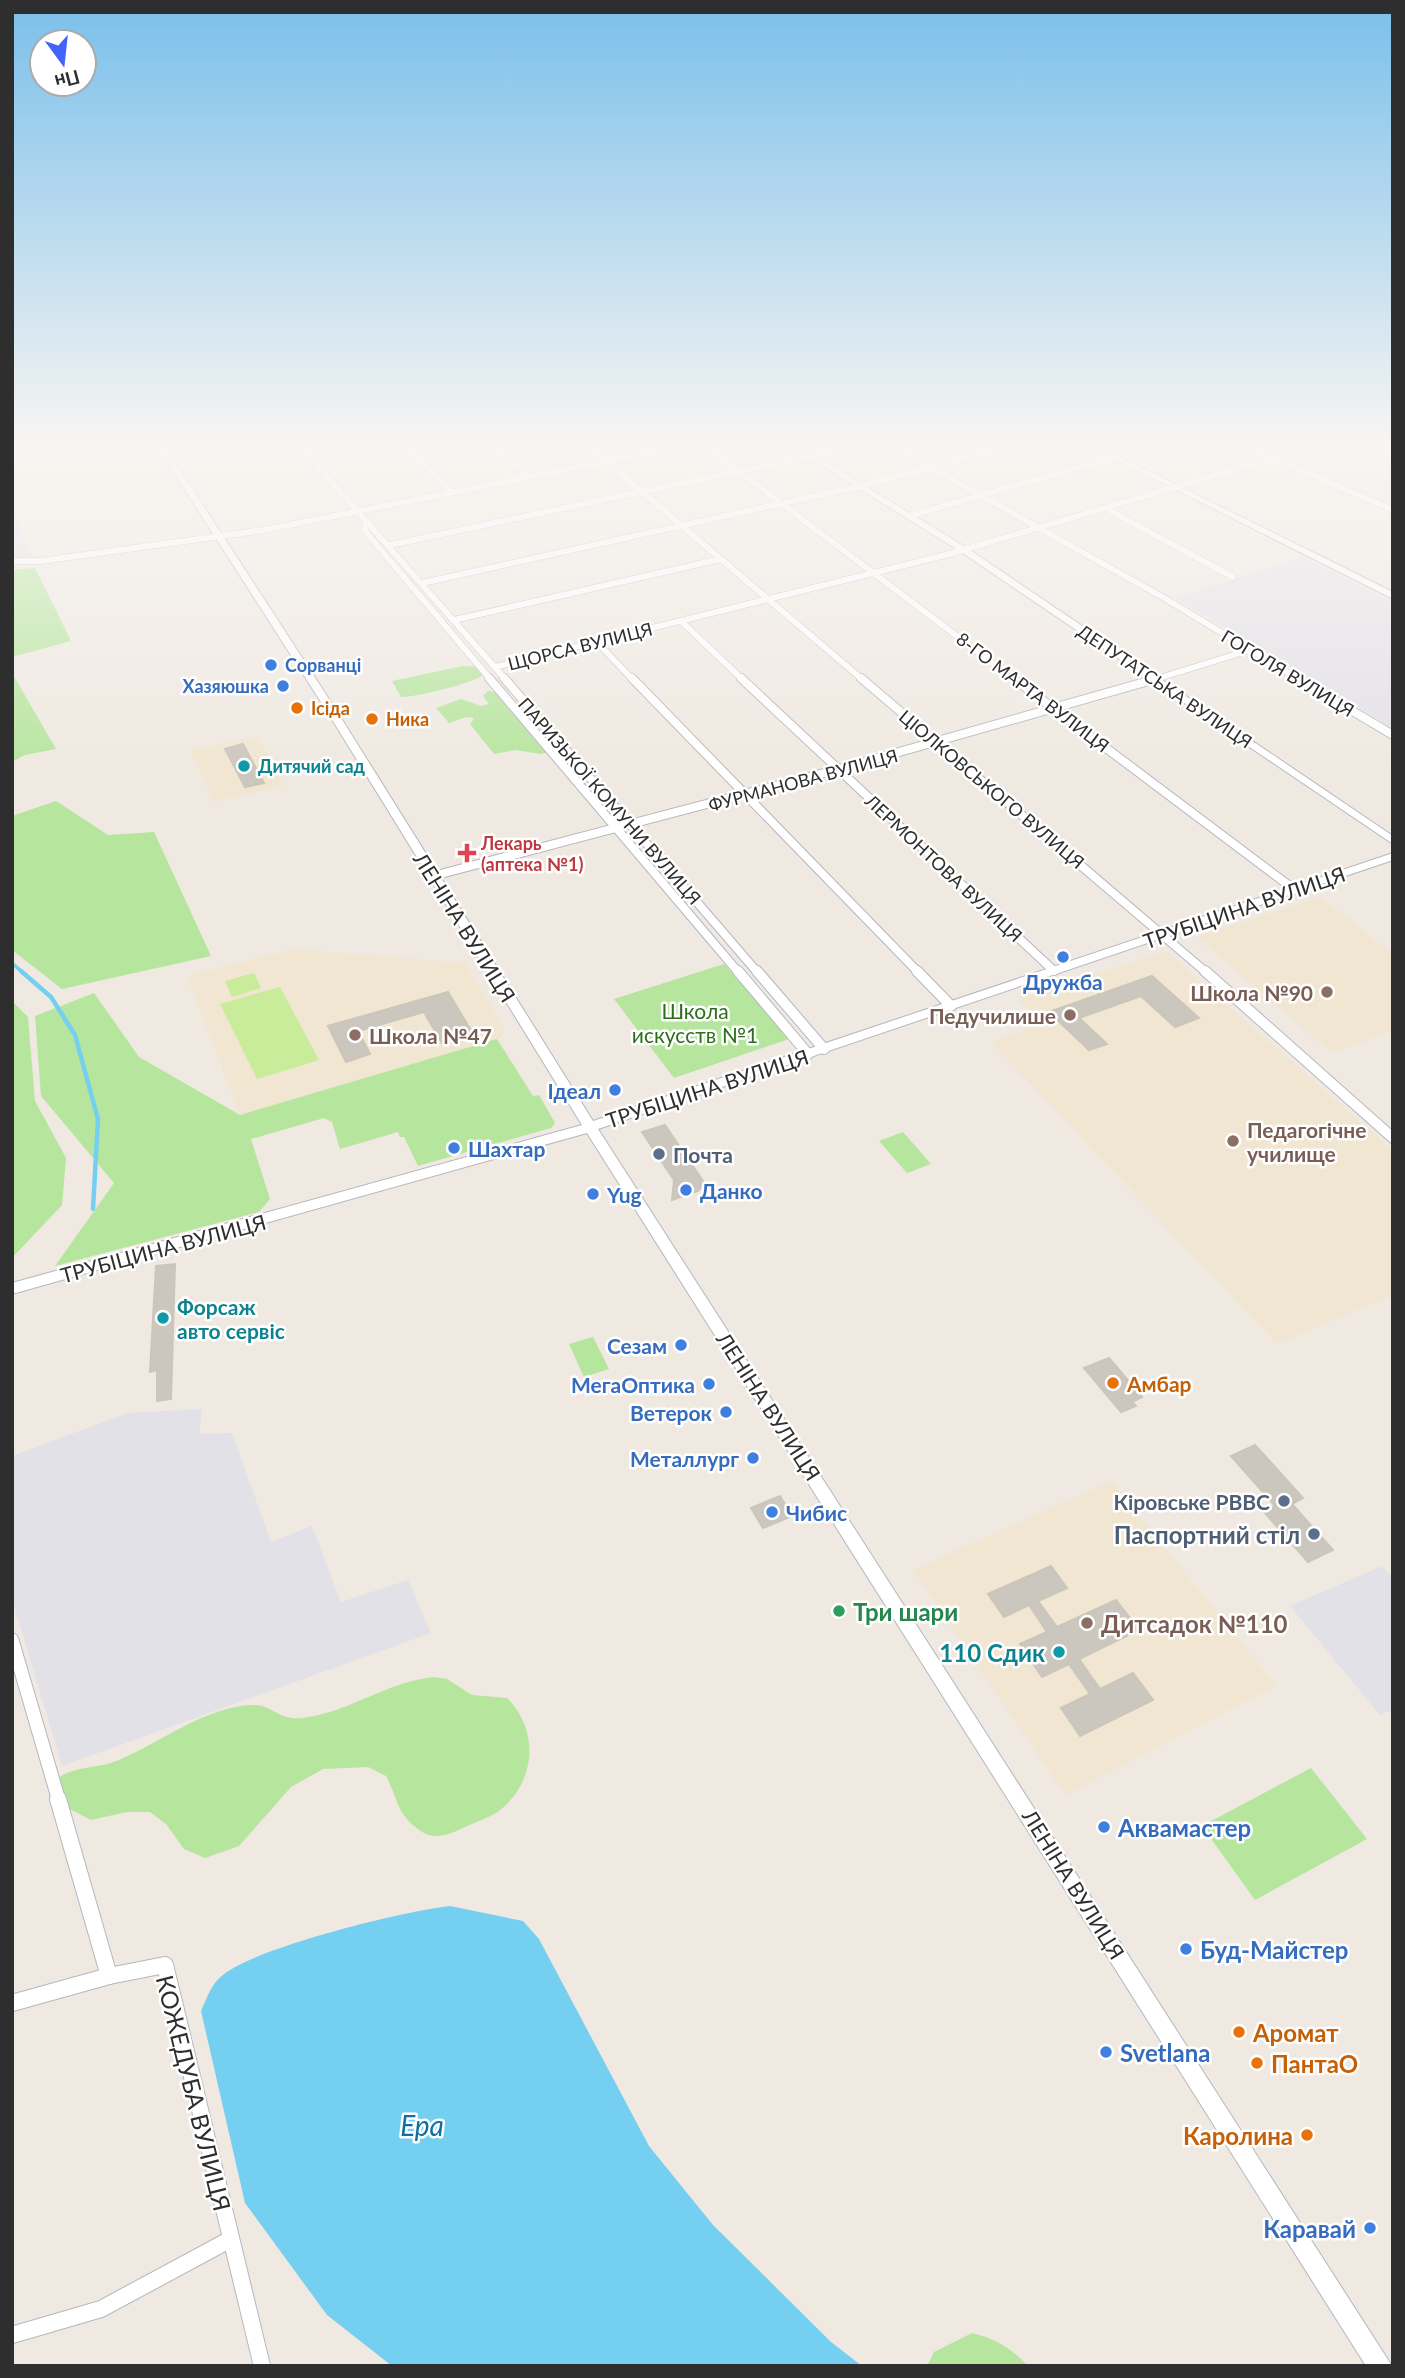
<svg xmlns="http://www.w3.org/2000/svg" width="1405" height="2378" font-family="Lato,sans-serif">
<rect width="100%" height="100%" fill="#efe9e1"/>
<g fill="#e3e1e8">
<polygon points="1246,445 1371,445 1393,454 1393,508"/>
<polygon points="12,509 31,556 12,559"/>
<polygon points="1303,557 1393,603 1393,728 1175,598"/>
<polygon points="202,1409 199,1434 232,1433 271,1542 312,1526 341,1602 408,1580 431,1633 62,1766 12,1599 12,1456 128,1413"/>
<polygon points="1382,1566 1393,1578 1393,1710 1380,1715 1290,1606"/>
</g>
<g fill="#f0e6d1">
<polygon points="258,736 284,786 214,802 190,750"/>
<polygon points="1320,897 1393,954 1393,1031 1332,1053 1197,937"/>
<polygon points="294,949 465,963 505,1031 497,1040 240,1115 187,976"/>
<polygon points="1166,951 1393,1151 1393,1295 1277,1344 991,1042 1043,1024 1018,999"/>
<polygon points="1111,1481 1276,1686 1065,1795 913,1570"/>
</g>
<g fill="#b6e59e">
<polygon points="35,568 71,641 12,657 12,570"/>
<path d="M463 666 478 667 484 674C476 683 416 697 401 697L392 681Z"/>
<polygon points="12,673 56,749 25,755 12,762"/>
<polygon points="488,691 495,692 548,752 541,754 515,750 494,754 470,724 474,718 466,717 449,723 436,708 461,699 481,706 489,704 483,696"/>
<polygon points="56,801 108,835 154,832 211,956 62,989 12,950 12,816"/>
<polygon points="724,964 789,1039 674,1078 614,999"/>
<polygon points="94,993 139,1057 240,1115 497,1039 533,1096 539,1095 555,1123 551,1128 418,1166 404,1137 400,1137 398,1132 340,1149 332,1122 324,1118 251,1139 270,1199 259,1212 55,1266 114,1183 41,1096 35,1016"/>
<polygon points="12,1001 28,1017 35,1101 66,1158 62,1205 12,1258"/>
<polygon points="903,1132 931,1164 907,1173 879,1141"/>
<polygon points="593,1337 609,1369 584,1377 569,1344"/>
<path d="M435 1677 447 1679 472 1695 507 1698C540 1731 536 1782 499 1811 489 1818 475 1822 465 1827 453 1833 436 1840 424 1833 395 1815 399 1800 386 1776L368 1767 323 1769 291 1787 239 1846 205 1858 184 1849 166 1824 150 1812H127L91 1820 64 1806 58 1778C77 1765 99 1769 119 1760 159 1743 207 1706 253 1705 271 1704 279 1721 303 1718 350 1712 388 1681 435 1677Z"/>
<polygon points="1311,1768 1367,1839 1255,1900 1202,1826"/>
<path d="M972 2333C995 2338 1012 2349 1028 2366H927L934 2352Z"/>
</g>
<g fill="#c9ec9a">
<polygon points="254,973 261,988 232,997 225,981"/>
<polygon points="280,987 319,1060 257,1079 220,1004"/>
</g>
<path fill="#75cff0" d="M450 1906 523 1921 539 1939 649 2146 713 2225 831 2342 862 2366H392L327 2315 245 2203 201 2011C207 1998 211 1984 223 1975 257 1947 404 1911 450 1906Z"/>
<g fill="none" stroke-linecap="round" stroke-linejoin="round">
<polyline stroke="#75cff0" stroke-width="3.5" points="12,963 23,973"/>
<polyline stroke="#75cff0" stroke-width="4.5" points="21,971 51,997 75,1035 98,1119 93,1209"/>
</g>
<g fill="#cbc7bf" stroke="#cbc5ba" stroke-width="2">
<polygon points="243,744 264,783 245,787 225,749"/>
<polygon points="1152,976 1199,1018 1175,1027 1141,996 1079,1018 1107,1044 1089,1050 1049,1012"/>
<polygon points="448,992 473,1034 442,1043 424,1012 358,1031 370,1054 346,1062 328,1026"/>
<polygon points="665,1125 705,1184 698,1191 672,1200 674,1180 642,1132"/>
<polygon points="175,1264 171,1399 157,1401 157,1370 150,1372 156,1266"/>
<polygon points="1109,1358 1142,1397 1132,1402 1136,1406 1121,1412 1084,1368"/>
<polygon points="1255,1445 1303,1498 1292,1504 1333,1550 1308,1562 1264,1512 1275,1506 1231,1456"/>
<polygon points="780,1496 792,1516 763,1528 751,1508"/>
<polygon points="1051,1566 1067,1588 1038,1601 1057,1627 1116,1600 1139,1630 1079,1659 1100,1689 1133,1673 1153,1700 1080,1736 1061,1708 1090,1694 1069,1664 1042,1677 1020,1644 1047,1632 1029,1605 1004,1617 988,1594"/>
</g>
<g fill="none" stroke-linecap="round" stroke-linejoin="round">
<g stroke="#b4b7c1" stroke-width="7">
<g id="street-far4">
<polyline points="299,445 506,680"/>
<polyline points="405,445 452,492"/>
<polyline points="494,445 528,476"/>
<polyline points="587,445 863,680"/>
<polyline points="704,445 1015,680"/>
<polyline points="891,445 1166,599 1300,680"/>
<polyline points="1243,445 1393,510"/>
<polyline points="1105,508 1233,577"/>
<polyline points="909,516 1116,457"/>
<polyline points="366,524 365,531 491,680"/>
<polyline points="390,545 862,445"/>
<polyline points="12,561 41,561 264,530 689,445"/>
<polyline points="422,583 861,486 1011,445"/>
<polyline points="454,620 721,559"/>
<polyline points="681,621 743,680"/>
<polyline points="597,642 633,680"/>
<polyline points="495,667 953,553 1273,458"/>
<polyline points="1153,680 1250,650"/>
</g>
</g>
<g stroke="#b4b7c1" stroke-width="10">
<g id="street-far3">
<polyline points="489,678 739,973"/>
<polyline points="504,678 758,973"/>
<polyline points="632,678 919,973"/>
<polyline points="741,678 1054,971"/>
<polyline points="861,678 1207,973"/>
<polyline points="1013,678 1295,890"/>
<polyline points="1297,678 1393,735"/>
<polyline points="433,876 843,768 1159,678"/>
</g>
</g>
<g stroke="#b4b7c1" stroke-width="12">
<g id="street-far2">
<polyline points="738,971 808,1054"/>
<polyline points="757,971 824,1049"/>
<polyline points="917,971 951,1006"/>
<polyline points="1205,971 1393,1138"/>
</g>
</g>
<g stroke="#b4b7c1" stroke-width="15">
<polyline id="street-far1" points="12,1640 59,1801"/>
</g>
<g stroke="#b4b7c1" stroke-width="18">
<g id="street">
<polyline points="58,1799 109,1976 165,1965 262,2366"/>
<polyline points="12,2003 109,1976"/>
<polyline points="12,2335 101,2309 231,2239"/>
</g>
</g>
<g stroke="#b4b7c1" stroke-width="2">
<g id="secondary">
<polygon points="156,445 164,445 338,713 593,1121 1393,853 1393,860 598,1129 1392,2366 1366,2366 587,1133 12,1294 12,1283 582,1125 328,713"/>
<polygon points="789,445 798,445 967,548 1393,836 1393,844 961,552"/>
<polygon points="1087,445 1096,445 1393,592 1393,599"/>
</g>
</g>
<use href="#street-far4" stroke="#fff" stroke-width="6"/>
<use href="#street-far3" stroke="#fff" stroke-width="8"/>
<use href="#street-far2" stroke="#fff" stroke-width="10"/>
<use href="#street-far1" stroke="#fff" stroke-width="13"/>
<use href="#street" stroke="#fff" stroke-width="16"/>
<use href="#secondary" fill="#fff" fill-rule="evenodd"/>
<polyline stroke="#a3a6b8" stroke-width="2.5" points="1384,445 1393,449"/>
</g>
<linearGradient id="sky" x2="0" y2="1"><stop stop-color="#7abfeb"/><stop offset="0.57" stop-color="#f8f5f2"/><stop offset="1" stop-color="#f8f5f2" stop-opacity="0"/></linearGradient>
<rect width="1405" height="778" fill="url(#sky)"/>
<g fill="#3f7fe0" stroke="#fff" stroke-width="2.5">
<circle cx="271" cy="665" r="7"/>
<circle cx="283" cy="686" r="7"/>
<circle cx="1063" cy="957" r="7"/>
<circle cx="615" cy="1090" r="7"/>
<circle cx="454" cy="1148" r="7"/>
<circle cx="686" cy="1190" r="7"/>
<circle cx="593" cy="1194" r="7"/>
<circle cx="681" cy="1345" r="7"/>
<circle cx="709" cy="1384" r="7"/>
<circle cx="726" cy="1412" r="7"/>
<circle cx="753" cy="1458" r="7"/>
<circle cx="772" cy="1512" r="7"/>
<circle cx="1104" cy="1827" r="7"/>
<circle cx="1186" cy="1949" r="7"/>
<circle cx="1106" cy="2052" r="7"/>
<circle cx="1370" cy="2228" r="7"/>
</g>
<g fill="#e8710a" stroke="#fff" stroke-width="2.5">
<circle cx="297" cy="708" r="7"/>
<circle cx="372" cy="719" r="7"/>
<circle cx="1113" cy="1383" r="7"/>
<circle cx="1239" cy="2032" r="7"/>
<circle cx="1257" cy="2063" r="7"/>
<circle cx="1307" cy="2135" r="7"/>
</g>
<g fill="#0f9aa8" stroke="#fff" stroke-width="2.5">
<circle cx="244" cy="766" r="7"/>
<circle cx="163" cy="1318" r="7"/>
<circle cx="1059" cy="1652" r="7"/>
</g>
<path fill="#e0444e" stroke="#fff" stroke-width="2.5" d="M463.5 842.5h7v7h7v7h-7v7h-7v-7h-7v-7h7z"/>
<g fill="#8d6e63" stroke="#fff" stroke-width="2.5">
<circle cx="1327" cy="992" r="7"/>
<circle cx="1070" cy="1015" r="7"/>
<circle cx="355" cy="1035" r="7"/>
<circle cx="1233" cy="1141" r="7"/>
<circle cx="1087" cy="1623" r="7"/>
</g>
<g fill="#5c6f8a" stroke="#fff" stroke-width="2.5">
<circle cx="659" cy="1154" r="7"/>
<circle cx="1284" cy="1501" r="7"/>
<circle cx="1314" cy="1534" r="7"/>
</g>
<circle fill="#2e9e5b" stroke="#fff" stroke-width="2.5" cx="839" cy="1611" r="7"/>
<g text-anchor="middle" dominant-baseline="central" stroke-width="5" stroke-linejoin="round" paint-order="stroke">
<g font-size="18" fill="#2e2e2e" stroke="#fff">
<text transform="translate(580 646) rotate(-14)">ЩОРСА ВУЛИЦЯ</text>
<text transform="translate(1288 673) rotate(31)">ГОГОЛЯ ВУЛИЦЯ</text>
<text transform="translate(1165 686) rotate(34)">ДЕПУТАТСЬКА ВУЛИЦЯ</text>
<text transform="translate(1033 692) rotate(37)">8-ГО МАРТА ВУЛИЦЯ</text>
<text transform="translate(803 780) rotate(-15)">ФУРМАНОВА ВУЛИЦЯ</text>
<text transform="translate(992 789) rotate(40)">ЦІОЛКОВСЬКОГО ВУЛИЦЯ</text>
<text transform="translate(610 801) rotate(49)">ПАРИЗЬКОЇ КОМУНИ ВУЛИЦЯ</text>
<text transform="translate(944 868) rotate(43)">ЛЕРМОНТОВА ВУЛИЦЯ</text>
</g>
<g font-size="18" font-weight="bold" fill="#366cbe" stroke="#fff" text-anchor="start">
<text x="285" y="665">Сорванці</text>
<text x="269" y="686" text-anchor="end">Хазяюшка</text>
</g>
<g font-size="18" font-weight="bold" fill="#c56008" stroke="#fff" text-anchor="start">
<text x="311" y="708">Ісіда</text>
<text x="386" y="719">Ника</text>
</g>
<g font-size="18" font-weight="bold" fill="#0d838f" stroke="#fff" text-anchor="start">
<text x="258" y="766">Дитячий сад</text>
</g>
<g font-size="18" font-weight="bold" fill="#be3a42" stroke="#fff" text-anchor="start">
<text x="481" y="843">Лекарь<tspan x="481" dy="21">(аптека №1)</tspan></text>
</g>
<g font-size="21" fill="#2e2e2e" stroke="#fff">
<text transform="translate(1244 907) rotate(-19)">ТРУБІЦИНА ВУЛИЦЯ</text>
<text transform="translate(465 927) rotate(58)">ЛЕНІНА ВУЛИЦЯ</text>
<text transform="translate(707 1088) rotate(-18)">ТРУБІЦИНА ВУЛИЦЯ</text>
<text transform="translate(163 1248) rotate(-15)">ТРУБІЦИНА ВУЛИЦЯ</text>
<text transform="translate(769 1406) rotate(57)">ЛЕНІНА ВУЛИЦЯ</text>
<text transform="translate(1074 1884) rotate(58)">ЛЕНІНА ВУЛИЦЯ</text>
</g>
<g font-size="21" font-weight="bold" fill="#366cbe" stroke="#fff" text-anchor="end">
<text x="1063" y="981" text-anchor="middle">Дружба</text>
<text x="601" y="1090">Ідеал</text>
<text x="468" y="1148" text-anchor="start">Шахтар</text>
<text x="700" y="1190" text-anchor="start">Данко</text>
<text x="607" y="1194" text-anchor="start">Yug</text>
<text x="667" y="1345">Сезам</text>
<text x="695" y="1384">МегаОптика</text>
<text x="712" y="1412">Ветерок</text>
<text x="739" y="1458">Металлург</text>
<text x="786" y="1512" text-anchor="start">Чибис</text>
</g>
<g font-size="21" font-weight="bold" fill="#785e54" stroke="#fff" text-anchor="end">
<text x="1313" y="992">Школа №90</text>
<text x="1056" y="1015">Педучилише</text>
<text x="369" y="1035" text-anchor="start">Школа №47</text>
<text x="1247" y="1129" text-anchor="start">Педагогічне<tspan x="1247" dy="24">училище</tspan></text>
</g>
<g font-size="21" fill="#2c6e1b" stroke="#fff">
<text x="695" y="1010">Школа<tspan x="695" dy="24">искусств №1</tspan></text>
</g>
<g font-size="21" font-weight="bold" fill="#4e5e75" stroke="#fff" text-anchor="start">
<text x="673" y="1154">Почта</text>
<text x="1270" y="1501" text-anchor="end">Кіровське РВВС</text>
</g>
<g font-size="21" font-weight="bold" fill="#0d838f" stroke="#fff" text-anchor="start">
<text x="177" y="1306">Форсаж<tspan x="177" dy="24">авто сервіс</tspan></text>
</g>
<g font-size="21" font-weight="bold" fill="#c56008" stroke="#fff" text-anchor="start">
<text x="1127" y="1383">Амбар</text>
</g>
<g font-size="24" font-weight="bold" fill="#4e5e75" stroke="#fff" text-anchor="end">
<text x="1300" y="1534">Паспортний стіл</text>
</g>
<g font-size="24" font-weight="bold" fill="#27864d" stroke="#fff" text-anchor="start">
<text x="853" y="1611">Три шари</text>
</g>
<g font-size="24" font-weight="bold" fill="#785e54" stroke="#fff" text-anchor="start">
<text x="1101" y="1623">Дитсадок №110</text>
</g>
<g font-size="24" font-weight="bold" fill="#0d838f" stroke="#fff" text-anchor="end">
<text x="1045" y="1652">110 Сдик</text>
</g>
<g font-size="24" font-weight="bold" fill="#366cbe" stroke="#fff" text-anchor="start">
<text x="1118" y="1827">Аквамастер</text>
<text x="1200" y="1949">Буд-Майстер</text>
<text x="1120" y="2052">Svetlana</text>
<text x="1356" y="2228" text-anchor="end">Каравай</text>
</g>
<g font-size="24" font-weight="bold" fill="#c56008" stroke="#fff" text-anchor="start">
<text x="1253" y="2032">Аромат</text>
<text x="1271" y="2063">ПантаО</text>
<text x="1293" y="2135" text-anchor="end">Каролина</text>
</g>
<g font-size="24" fill="#2e2e2e" stroke="#fff">
<text transform="translate(194 2093) rotate(76)">КОЖЕДУБА ВУЛИЦЯ</text>
</g>
<g font-size="28" font-style="italic" fill="#0d6fa3" stroke="#fff">
<text x="422" y="2125">Ера</text>
</g>
</g>
<rect width="1405" height="2378" fill="none" stroke="#2e2e2e" stroke-width="28"/>
<g transform="translate(63 63) rotate(165)"><circle r="33" fill="#ffffff" stroke="#ababab" stroke-width="2"/>
<path d="M0-5L12 26L0 18L-12 26Z" fill="#4264fb"/>
<text y="-10" font-size="19" font-weight="bold" text-anchor="middle" fill="#2e2e2e">Пн</text>
</g>
</svg>
